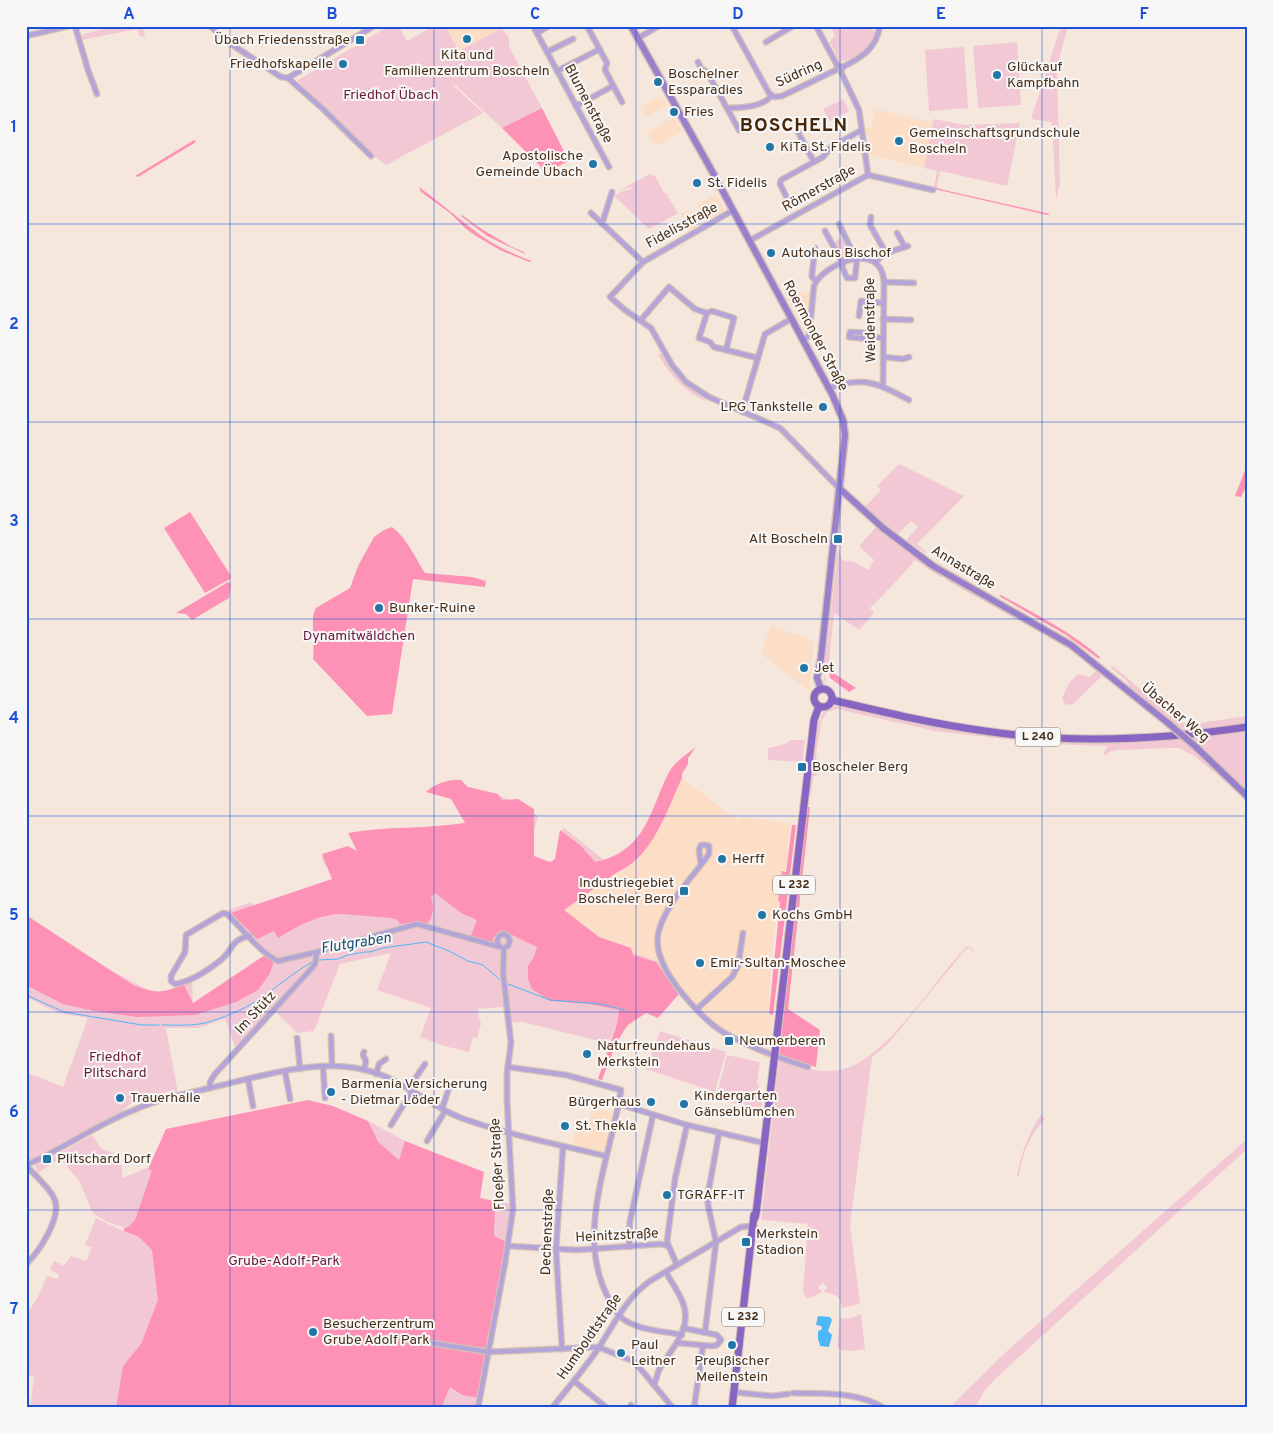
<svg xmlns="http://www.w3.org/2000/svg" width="1273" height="1434" font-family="Overpass,sans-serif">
<rect width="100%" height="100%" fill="#f6e7dd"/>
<g fill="#fcddc5">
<polygon points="445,26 502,26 502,28 459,51"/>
<polygon points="662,96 667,105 645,117 640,107"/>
<polygon points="875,109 929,122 934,120 924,168 868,155 867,149 870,149 869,134 865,134 866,127 872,128"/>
<polygon points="674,117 682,132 655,146 647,132"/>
<polygon points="716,194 725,211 706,221 697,205"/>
<polygon points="689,210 698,226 689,231 680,214"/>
<polygon points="795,292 811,293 806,333 787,298 795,294"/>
<polygon points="771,625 814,641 809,691 761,654"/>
<polygon points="682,778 738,821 741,817 791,823 785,870 782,869 774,936 768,1015 773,1016 768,1059 712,1029 679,994 663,973 633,955 631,948 599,937 564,910 616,873 625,869 656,834"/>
<polygon points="593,1108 614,1113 606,1148 601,1151 572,1145 576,1128 591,1129 593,1127 588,1123"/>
</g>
<g fill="#f2c8d4">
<polygon points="103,26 153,26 143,28 145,36 140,37 137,29 82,40 80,35 104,29"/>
<polygon points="389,26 399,26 407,41 434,26 445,26 459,51 502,28 509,38 509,47 542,108 502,128 455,85 452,81 454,86 483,113 386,165 372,155 300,86 298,80"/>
<path d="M837 26H857L876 31C870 47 858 59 840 62L830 42 835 35 832 29Z"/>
<polygon points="1061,26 1068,26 1057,66 1060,183 1056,199 1052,122 1031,119"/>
<polygon points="1017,42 1021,105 978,108 973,46"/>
<polygon points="964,47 968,108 929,111 925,50"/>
<polygon points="843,99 849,111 830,121 823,109"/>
<polygon points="934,119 965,125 1020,123 1007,186 940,171 937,186 938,187 934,187 937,171 924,168"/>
<polygon points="650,174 655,176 664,193 666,193 678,213 649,229 614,196 621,192 634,188 630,187 620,190"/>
<polygon points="840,238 844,239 853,256 843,260 833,243"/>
<path d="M662 353C674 374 685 384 705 397V401C682 389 672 377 658 355Z"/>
<polygon points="899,464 964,496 917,544 926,551 924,552 906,540 918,527 911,521 897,535 864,508 881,490 877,486"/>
<path d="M877 526 945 576 942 577 939 576 915 560C901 577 886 592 870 608L874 613 859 630 834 613 828 670 824 674 827 685 824 680V674L838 549 839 550 842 560 855 562 868 570 874 560 859 546Z"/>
<polygon points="946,580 952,580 1054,636 1050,637 1041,633"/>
<polygon points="1056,640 1063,640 1098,669 1097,671 1104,674 1073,704 1066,705 1062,698 1069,683 1078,674 1090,677 1096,671 1089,663"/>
<polygon points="1113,666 1180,723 1193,724 1247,716 1247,790 1191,737 1195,737 1186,733 1130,687 1127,681 1111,668"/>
<polygon points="837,705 1058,741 1130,742 1182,739 1210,762 1247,798 1247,802 1218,775 1194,756 1179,748 1169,748 1119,750 1112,751 1103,756 1107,746 1049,744 935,731 837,709 827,712 821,722 816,755 819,772 816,776 813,777 811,795 808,795 817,727 823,713"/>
<polygon points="791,740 805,740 802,762 768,760 768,748 785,744"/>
<path d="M499 796 523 804 538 816 534 831 533 858 557 866 563 827 609 864 559 909 600 940 658 962 664 974 655 1015 638 1011 616 1009 619 1010 617 1024 610 1041 608 1040 607 1043 523 1022 505 1023 503 1007 477 1009 481 1024 477 1038 473 1037 469 1052 444 1046 420 1037 431 1008 377 990 391 953 340 964 314 1031 297 1033 273 1009 236 1049 225 1019 198 1028H166L178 1093H175L171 1091C155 1095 132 1098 121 1113L51 1151 26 1163V1078L31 1074 63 1087 88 1018 58 1013 26 997V916L30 920 54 934 95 962 150 991 162 993 192 981 193 1005 271 954 228 912H230L229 910 251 902 254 905C270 902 285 898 300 892 312 887 321 881 334 881L321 857 343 849 408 884Z"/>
<path d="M966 947H971L978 956 970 948 966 949 887 1045 872 1057 850 1225 860 1304 842 1308C841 1297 834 1293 824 1292L827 1287 823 1283 819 1286V1289L823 1292C817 1293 812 1299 806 1298L803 1292 808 1224 761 1220 779 1059C799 1066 817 1074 839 1070 884 1063 934 980 966 947Z"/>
<polygon points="660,1031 726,1052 715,1092 646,1069"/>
<polygon points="727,1055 760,1062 757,1082 763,1097 761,1111 745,1109 745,1106 716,1099"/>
<path d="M1041 1115 1045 1119C1030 1135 1022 1154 1019 1176H1017C1019 1160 1031 1126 1041 1115Z"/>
<polygon points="368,1121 405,1141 476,1199 511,1204 512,1209 507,1242 496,1237 493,1317 477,1408 30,1408 34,1377 26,1375 26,1315 38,1297 47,1276 57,1279 59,1275 50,1269 54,1261 64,1266 71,1256 86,1261 92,1247 85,1245 96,1218 123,1231 125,1228 105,1221 93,1213 79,1181 59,1157 58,1154 92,1135 102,1149 120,1156 123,1178 146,1168 151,1170 372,1130"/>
<polygon points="1247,1139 1247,1149 996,1378 985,1390 975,1408 949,1408 1007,1351"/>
<polygon points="54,1155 57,1160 38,1173 34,1164"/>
<path d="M861 1314 865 1349C856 1350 842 1354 837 1346L840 1318 849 1319Z"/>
</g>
<g fill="#fd92b6">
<polygon points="542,108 569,161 546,172 502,128"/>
<polygon points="194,140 196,142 138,177 135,176"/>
<path d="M419 187C437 200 453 214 471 228 489 243 510 253 532 261L529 262 500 250 476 236 466 229 450 213 421 192Z"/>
<polygon points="934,187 944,190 1050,214 1047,215 934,189"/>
<polygon points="462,215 480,228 512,247 524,252 525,254 487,236 461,216"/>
<polygon points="1247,465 1247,485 1241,497 1235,496"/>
<polygon points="190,512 231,576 230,579 205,593 164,528"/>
<path d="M392 527C407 538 415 558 425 573L472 577 486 581 485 587 413 579 392 714 367 716 313 659C315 647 310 615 316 608L350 588 358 566 374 537 384 530Z"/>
<polygon points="228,582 231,584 229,598 192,620 186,614 176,613"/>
<path d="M1001 595C1035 614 1070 631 1100 657L1099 659 1066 635 999 596Z"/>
<polygon points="829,670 856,688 849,692 830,678"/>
<path d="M696 747 688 758V764L682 774V778C666 812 653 857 616 873L564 910 599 937 631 948 633 955 656 962 679 994 658 1018 646 1013 628 1025 625 1029 616 1044 602 1080 598 1079 617 1024 619 1010 590 1004 550 1001 532 989 528 979V966L534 957 537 947 504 931 499 932 493 938V943L470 938 477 920 461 913 435 893 431 897C434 907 434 914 428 923L415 922 400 924 397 920 391 918C375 917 359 915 344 914 321 913 297 926 278 938L274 931 257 939 231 913 332 879 322 854 348 846 357 851 348 833C387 826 427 829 465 823L451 799 426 792C434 784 450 779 461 780L468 787 498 794 502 800 518 799 534 809V856L550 862 555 859 560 830 581 846 595 862C646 851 649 813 668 774 673 763 687 754 696 747Z"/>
<polygon points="807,807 810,807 788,1009 820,1030 816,1067 779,1056"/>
<polygon points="792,825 796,825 773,1015 769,1014 780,902 778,901 782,871 786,872"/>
<path d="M26 915 133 985C157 994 160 993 184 985L193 1003 265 955 274 962 269 975 258 990 236 1002 195 1015 137 1017 94 1011 63 1004 26 985Z"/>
<polygon points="308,1100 333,1106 368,1121 378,1142 399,1160 405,1141 484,1172 480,1198 495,1201 494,1236 507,1242 492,1330 488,1334 479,1398 462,1395 450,1387 441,1408 116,1408 123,1366 141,1344 158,1300 152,1250 139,1237 124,1231 124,1228 128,1227 135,1220 152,1171 148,1169 166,1129"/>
</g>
<polygon fill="#4db7f8" points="818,1316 830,1317 832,1320 828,1331 832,1335 829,1347 820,1346 819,1341 818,1340 818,1331 821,1330 822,1328 821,1326 816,1325"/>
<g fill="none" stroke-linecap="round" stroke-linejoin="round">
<g stroke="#4db7f8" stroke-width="1">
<polyline points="318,960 338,959 348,955 364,952 370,952 383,948 426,942 449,951 468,961 483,965 499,979"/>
<polyline points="508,984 550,1000 601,1004 625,1010"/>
<polyline points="26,995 64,1012 142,1025 159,1025"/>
<path d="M162 1025C176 1025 191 1026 205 1023 226 1017 250 1007 267 994 283 982 297 970 314 961"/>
</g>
<g stroke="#d4c2b6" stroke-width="7">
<g id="street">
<polyline points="75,26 88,70 97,94"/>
<polyline points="210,26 225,40 281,77 288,78 324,110 371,156"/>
<polyline points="533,26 609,167"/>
<polyline points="587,26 607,63 605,70 622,102"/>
<polyline points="732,26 769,93 774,97 782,96 836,70"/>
<polyline points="816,26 837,65"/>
<polyline points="537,33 549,26"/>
<polyline points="26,36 69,26"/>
<polyline points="638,38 659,26"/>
<polyline points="766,42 793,26"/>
<polyline points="547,52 573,39"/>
<polyline points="698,62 701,68 707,72 739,130"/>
<polyline points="837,65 843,67 841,72 859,110 868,175"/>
<path d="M843 67C862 57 876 49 880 26"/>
<polyline points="557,71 600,49"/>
<polyline points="288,78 374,26"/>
<polyline points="576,106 613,86"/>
<path d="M728 108C741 108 763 107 771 96"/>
<polyline points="798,132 814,162"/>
<polyline points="787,198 780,184 781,180 823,157 830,148 858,132 862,131"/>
<polyline points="732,211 643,262 610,297 625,310 651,328 672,365 686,382 709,397 780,428 839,488"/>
<polyline points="591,213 643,262"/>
<polyline points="871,217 870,225 886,253"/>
<polyline points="602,224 612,192"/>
<polyline points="839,224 856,259"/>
<polyline points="825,231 843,264"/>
<polyline points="897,233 905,247"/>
<polyline points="749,241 868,175 933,190"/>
<polyline points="815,248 812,274 812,277 816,281"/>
<polyline points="875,262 886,253 908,246"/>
<polyline points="841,264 847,278 855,278 857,259"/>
<polyline points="884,282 914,283"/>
<polyline points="707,313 699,338 710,342 714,347 758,358"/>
<polyline points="859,316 861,301 883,303"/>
<polyline points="883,319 911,320"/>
<polyline points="641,320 669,287 695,309 707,313 712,311 734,318 726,350"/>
<polyline points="871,337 869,339 849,337 850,332 869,333 871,337 883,338"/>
<path d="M803 340 809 336 814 286C822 265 880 239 884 281L883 386"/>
<polyline points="883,357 903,359 909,357"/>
<path d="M829 388C865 376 877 383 909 400"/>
<polyline points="742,412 765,334 791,319"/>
<path d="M701 864 699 850 701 845H705L709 846V854C693 877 669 900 660 927 656 937 657 950 662 961 670 983 703 1020 723 1032 750 1048 779 1058 808 1067"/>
<path d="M250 936C231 939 233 950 221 960 209 970 190 982 175 984L171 981V976L185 952 186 935 223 913 227 914C243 929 258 951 278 961L317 952 417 924 500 947"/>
<polyline points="697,1009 732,977 738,966 743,933"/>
<polyline points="331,1036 332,1066"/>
<polyline points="297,1038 300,1069"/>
<polyline points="323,1066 325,1098"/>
<path d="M508 1067 566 1075 621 1090C611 1158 573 1236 610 1301 615 1309 618 1317 626 1321 643 1331 664 1331 682 1335"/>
<polyline points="364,1070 366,1061 363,1055 364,1052"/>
<polyline points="285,1071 290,1099"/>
<polyline points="376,1074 379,1064 386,1059"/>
<polyline points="248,1079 253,1106"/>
<polyline points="210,1088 210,1082 215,1074 311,969 315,964 317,952"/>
<polyline points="408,1089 425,1064"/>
<polyline points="619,1104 687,1125 764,1143"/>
<polyline points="442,1109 450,1085"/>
<polyline points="391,1125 412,1091"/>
<polyline points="427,1141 445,1111"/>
<path d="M26 1165C63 1149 96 1125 134 1110 158 1099 184 1094 210 1088 262 1076 320 1056 373 1072 406 1082 432 1108 464 1119 510 1135 559 1145 606 1156"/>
<path d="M26 1165C35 1176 48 1186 54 1198 63 1216 39 1252 26 1264"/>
<polyline points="508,1246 577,1250 661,1244 668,1246"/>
<polyline points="630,1247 629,1238 630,1221 653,1115"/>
<polyline points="677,1265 667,1242 675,1179 687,1125"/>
<polyline points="705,1332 716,1242 708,1205 708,1194 719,1133"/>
<polyline points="399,1338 489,1352 598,1347 633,1361 639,1367 673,1408"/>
<polyline points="678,1343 712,1346 717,1345 721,1340 717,1335 683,1328"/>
<polyline points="562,1349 556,1249 563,1146"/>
<polyline points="574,1381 607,1408"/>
<path d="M654 1385C656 1380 657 1375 659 1370 671 1348 693 1330 683 1303 679 1292 671 1282 666 1272"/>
<polyline points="733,1392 772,1396 788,1394"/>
<path d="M793 1393C823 1394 857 1391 884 1408"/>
<polyline points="478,1408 505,1263 513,1209 507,1101 507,1073 511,1043 503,972 504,948 508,946 510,941 508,936 503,934 499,936 497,941 499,946"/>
<path d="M552 1408C568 1388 584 1369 598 1349 614 1324 626 1298 650 1281L741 1227 754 1226"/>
<polyline points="629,1408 631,1405"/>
<polyline points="694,1408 703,1346"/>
</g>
</g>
<g stroke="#d4c2b6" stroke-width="9">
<g id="secondary">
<polyline points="631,26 713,173 832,394 843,420 845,435 821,658 817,678 821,689"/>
<polyline points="840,489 883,528 933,566 1071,645 1168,723"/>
<polyline points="1196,747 1247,796"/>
</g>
</g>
<g stroke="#d4c2b6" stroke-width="9">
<g id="primary">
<circle cx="823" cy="698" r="9"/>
<path d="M832 700C883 712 933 724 985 731 1072 744 1160 740 1247 727"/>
<path d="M755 1218 756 1214C776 1049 794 885 814 720L819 706"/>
<polyline points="732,1408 754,1215"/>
</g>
</g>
<use href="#street" stroke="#b4a4d8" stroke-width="4.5"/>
<use href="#secondary" stroke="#9a80cc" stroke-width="6"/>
<use href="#primary" stroke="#8865c3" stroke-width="7"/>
<g stroke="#d4c2b6" stroke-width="9" stroke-linecap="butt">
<polyline id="secondary-bridge" points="1168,723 1196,747"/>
</g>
<use href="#secondary-bridge" stroke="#9a80cc" stroke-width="6"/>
</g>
<path fill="none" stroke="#1d4ed8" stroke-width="1" stroke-opacity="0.55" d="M230 26V1408M434 26V1408M636 26V1408M840 26V1408M1042 26V1408M26 224H1247M26 422H1247M26 619H1247M26 816H1247M26 1012H1247M26 1210H1247"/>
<g fill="#2176a6" stroke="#f7f7f7" stroke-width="2">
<circle cx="467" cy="39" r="5"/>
<rect x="355" y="35" width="10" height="10" rx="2.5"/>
<circle cx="343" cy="64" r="5"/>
<circle cx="997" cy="75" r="5"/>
<circle cx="658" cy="82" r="5"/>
<circle cx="674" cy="112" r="5"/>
<circle cx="899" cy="141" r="5"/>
<circle cx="770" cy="147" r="5"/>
<circle cx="593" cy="164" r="5"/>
<circle cx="697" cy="183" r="5"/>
<circle cx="771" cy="253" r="5"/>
<circle cx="823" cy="407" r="5"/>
<rect x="833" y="534" width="10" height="10" rx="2.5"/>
<circle cx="379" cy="608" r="5"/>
<circle cx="804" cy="668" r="5"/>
<rect x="797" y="762" width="10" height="10" rx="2.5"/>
<circle cx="722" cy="859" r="5"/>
<rect x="679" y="886" width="10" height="10" rx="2.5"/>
<circle cx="762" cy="915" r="5"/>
<circle cx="700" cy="963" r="5"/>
<rect x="724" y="1036" width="10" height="10" rx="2.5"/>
<circle cx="587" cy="1054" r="5"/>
<circle cx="331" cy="1092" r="5"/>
<circle cx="120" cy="1098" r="5"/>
<circle cx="651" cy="1102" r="5"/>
<circle cx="684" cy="1104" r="5"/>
<circle cx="565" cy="1126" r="5"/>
<rect x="42" y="1154" width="10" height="10" rx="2.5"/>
<circle cx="667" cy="1195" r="5"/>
<rect x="741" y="1237" width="10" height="10" rx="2.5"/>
<circle cx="313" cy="1332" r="5"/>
<circle cx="732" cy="1345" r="5"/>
<circle cx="621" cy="1353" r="5"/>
</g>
<g text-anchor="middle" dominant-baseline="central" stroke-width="4" stroke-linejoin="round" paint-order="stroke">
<g fill="#f7f7f7" stroke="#7e6b5b" stroke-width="1">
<rect x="1015.5" y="727.5" width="45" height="19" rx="4"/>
<rect x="773" y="875.5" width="42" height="19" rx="4"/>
<rect x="722" y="1307.5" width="42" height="19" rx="4"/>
</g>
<g font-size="12" font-weight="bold" fill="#4a2f18">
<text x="1038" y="737">L 240</text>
<text x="794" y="885">L 232</text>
<text x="743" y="1317">L 232</text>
</g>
<g font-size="14" fill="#4a2f18" stroke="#f7f7f7" text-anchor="start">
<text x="350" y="40" text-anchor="end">Übach Friedensstraße</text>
<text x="467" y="55" text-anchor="middle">Kita und<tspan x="467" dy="16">Familienzentrum Boscheln</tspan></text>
<text x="333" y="64" text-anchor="end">Friedhofskapelle</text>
<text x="1007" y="67">Glückauf<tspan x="1007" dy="16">Kampfbahn</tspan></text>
<text x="668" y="74">Boschelner<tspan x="668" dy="16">Essparadies</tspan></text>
<text x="684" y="112">Fries</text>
<text x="909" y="133">Gemeinschaftsgrundschule<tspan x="909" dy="16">Boscheln</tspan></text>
<text x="780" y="147">KiTa St. Fidelis</text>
<text x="583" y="156" text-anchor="end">Apostolische<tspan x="583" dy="16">Gemeinde Übach</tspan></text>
<text x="707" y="183">St. Fidelis</text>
<text x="781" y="253">Autohaus Bischof</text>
<text x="813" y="407" text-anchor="end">LPG Tankstelle</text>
<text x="828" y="539" text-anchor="end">Alt Boscheln</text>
<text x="389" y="608">Bunker-Ruine</text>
<text x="814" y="668">Jet</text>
<text x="812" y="767">Boscheler Berg</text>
<text x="732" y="859">Herff</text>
<text x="674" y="883" text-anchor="end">Industriegebiet<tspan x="674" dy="16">Boscheler Berg</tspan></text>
<text x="772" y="915">Kochs GmbH</text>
<text x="710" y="963">Emir-Sultan-Moschee</text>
<text x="739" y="1041">Neumerberen</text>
<text x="597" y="1046">Naturfreundehaus<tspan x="597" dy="16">Merkstein</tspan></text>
<text x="341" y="1084">Barmenia Versicherung<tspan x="341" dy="16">- Dietmar Löder</tspan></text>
<text x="694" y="1096">Kindergarten<tspan x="694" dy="16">Gänseblümchen</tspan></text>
<text x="130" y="1098">Trauerhalle</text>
<text x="641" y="1102" text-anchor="end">Bürgerhaus</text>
<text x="575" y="1126">St. Thekla</text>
<text x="57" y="1159">Plitschard Dorf</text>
<text x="677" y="1195">TGRAFF-IT</text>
<text x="756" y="1234">Merkstein<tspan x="756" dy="16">Stadion</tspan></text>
<text x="323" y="1324">Besucherzentrum<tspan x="323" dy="16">Grube Adolf Park</tspan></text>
<text x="631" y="1345">Paul<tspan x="631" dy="16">Leitner</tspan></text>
<text x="732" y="1361" text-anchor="middle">Preußischer<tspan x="732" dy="16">Meilenstein</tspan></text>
</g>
<g font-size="14" fill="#4a2f18" stroke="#f7f7f7">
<text transform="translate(799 74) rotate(-24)">Südring</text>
<text transform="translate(588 104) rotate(62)">Blumenstraße</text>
<text transform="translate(819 189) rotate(-29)">Römerstraße</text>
<text transform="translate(682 226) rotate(-29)">Fidelisstraße</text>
<text transform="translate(871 320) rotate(-91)">Weidenstraße</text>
<text transform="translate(815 336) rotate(62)">Roermonder Straße</text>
<text transform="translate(963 568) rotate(31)">Annastraße</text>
<text transform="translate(1175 713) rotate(40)">Übacher Weg</text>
<text transform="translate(256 1013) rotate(-47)">Im Stütz</text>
<text transform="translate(498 1164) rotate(-93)">Floeßer Straße</text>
<text transform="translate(548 1232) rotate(-88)">Dechenstraße</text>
<text transform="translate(617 1236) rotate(-3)">Heinitzstraße</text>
<text transform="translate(590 1337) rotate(-55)">Humboldtstraße</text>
</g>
<g font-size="14" fill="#68163a" stroke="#f7f7f7">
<text x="391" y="95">Friedhof Übach</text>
<text x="359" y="636">Dynamitwäldchen</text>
<text x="115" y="1057">Friedhof<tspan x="115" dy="16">Plitschard</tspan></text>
<text x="284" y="1261">Grube-Adolf-Park</text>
</g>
<g font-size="15" font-style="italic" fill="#185071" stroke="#f7f7f7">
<text transform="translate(356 944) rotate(-9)">Flutgraben</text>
</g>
<g font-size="19" font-weight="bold" letter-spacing="1" fill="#482709" stroke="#f7f7f7">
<text x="794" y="126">BOSCHELN</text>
</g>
</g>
<rect width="1273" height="1434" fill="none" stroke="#f7f7f7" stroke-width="55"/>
<rect x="28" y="28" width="1218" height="1378" fill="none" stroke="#1d4ed8" stroke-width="2"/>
<g font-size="16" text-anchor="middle" font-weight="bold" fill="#1d4ed8">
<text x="129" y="19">A</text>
<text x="332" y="19">B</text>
<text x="535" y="19">C</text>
<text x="738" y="19">D</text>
<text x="941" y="19">E</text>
<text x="1144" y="19">F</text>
<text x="14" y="132">1</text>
<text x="14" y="329">2</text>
<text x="14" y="526">3</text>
<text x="14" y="723">4</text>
<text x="14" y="920">5</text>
<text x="14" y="1117">6</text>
<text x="14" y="1314">7</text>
</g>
</svg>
